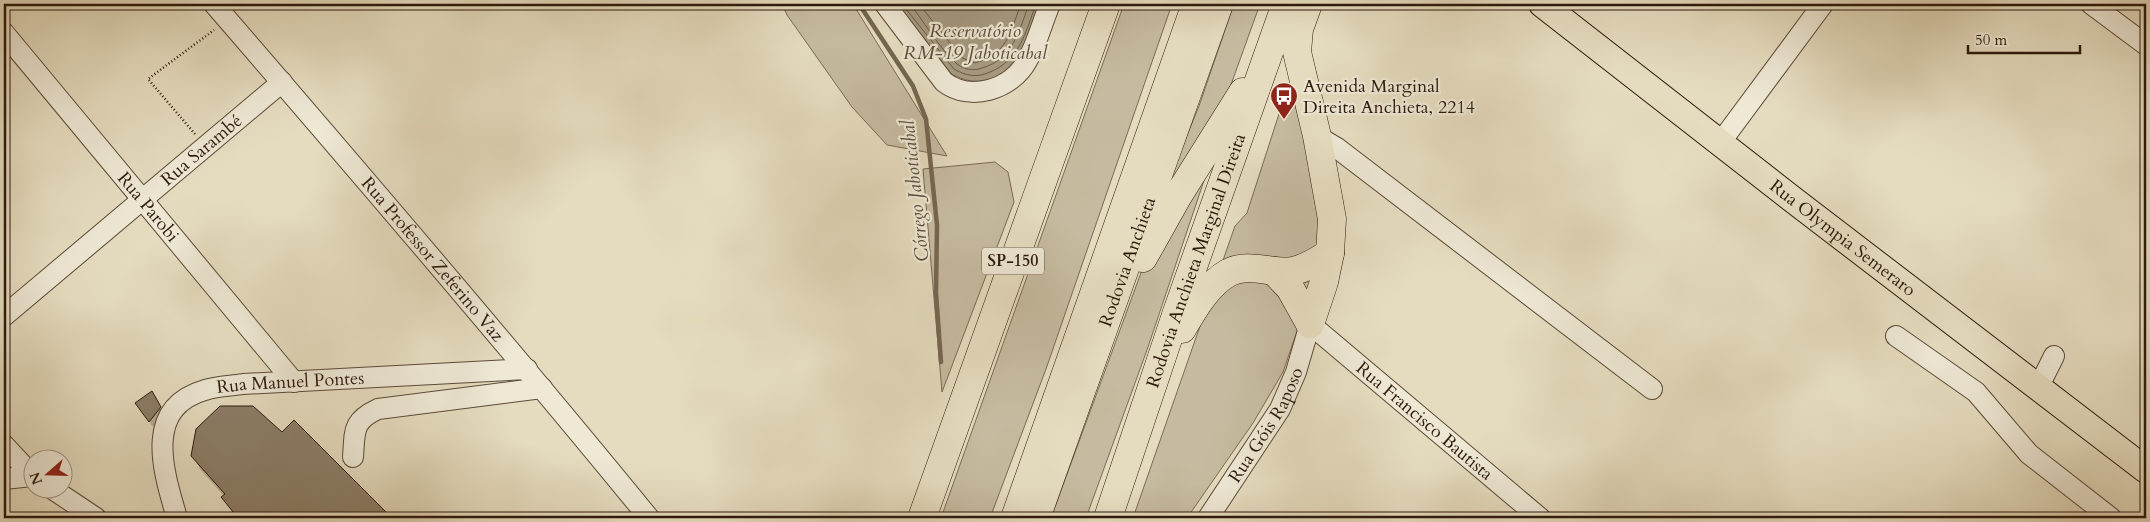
<svg xmlns="http://www.w3.org/2000/svg" width="2150" height="522" font-family="Cardo,serif">
<rect width="100%" height="100%" fill="#e5dcbf"/>
<filter id="stains"><feTurbulence type="fractalNoise" baseFrequency=".004" numOctaves="4"/><feColorMatrix values="0 0 0 0 .2 0 0 0 0 .09 0 0 0 0 .02 0 0 0 .5 -.17"/></filter>
<radialGradient id="worn" r=".72"><stop offset=".6" stop-color="#630" stop-opacity="0"/><stop offset="1" stop-color="#630" stop-opacity=".3"/></radialGradient>
<g fill="#c6bba0" stroke="#796a55">
<polygon points="782,4 853,4 947,156 887,145 852,107 787,15"/>
<polygon points="1124,4 1172,4 1046,369 990,518 941,518"/>
<polygon points="1234,4 1260,4 1224,104 1150,227 1199,106"/>
<polygon points="1289,83 1304,136 1319,215 1315,279 1283,372 1253,423 1187,518 1133,518 1235,226 1247,213"/>
<polygon points="1215,148 1147,350 1086,518 1051,518 1142,270"/>
<polygon points="995,162 1008,172 1014,202 942,392 923,169"/>
</g>
<path fill="#a69a81" stroke="#756651" d="M896 4H1041C1026 44 1006 102 951 74Z"/>
<g fill="#0003">
<polygon points="151,393 164,414 153,427 141,410"/>
<polygon points="294,422 390,518 236,518 223,498 224,496 200,469 192,455 282,434"/>
</g>
<g fill="none" stroke-linecap="round" stroke-linejoin="round">
<g stroke="#695a46" stroke-width="1">
<path d="M902 4 954 69C966 76 977 78 990 72 1020 60 1026 31 1036 4"/>
<path d="M910 4C925 23 939 48 957 64 965 70 974 71 982 68 1013 59 1019 31 1029 4"/>
<path d="M919 4 962 58 975 63C1008 54 1010 32 1021 4"/>
</g>
<polyline stroke="#756651" stroke-width="4.5" points="859,4 913,86 926,119 937,225 936,293 941,362"/>
</g>
<g fill="#8c7e68" stroke="#2c190a">
<polygon points="152,391 161,407 149,422 135,403"/>
<polygon points="220,406 253,406 282,432 294,420 392,518 238,518 221,497 225,494 191,456 196,429"/>
</g>
<g fill="none" stroke-linecap="round" stroke-linejoin="round">
<g stroke="#5a4a37" stroke-width="22">
<g id="minor">
<path id="s1" d="M214 4C361 174 507 344 649 518"/>
<path d="M885 4 944 82C970 102 1011 90 1027 61 1037 44 1042 23 1050 4"/>
<polyline points="2091,4 2146,45"/>
<path id="s2" d="M4 33 294 382"/>
<polyline points="1317,136 1337,148 1652,389"/>
<polyline points="1720,143 1823,4"/>
<path id="s3" d="M4 316 282 82"/>
<polyline points="1896,336 1976,392 2029,454 2111,518"/>
<polyline points="2039,386 2054,356"/>
<polyline points="4,445 32,475"/>
<path d="M353 457C355 431 352 421 378 409L542 388"/>
<polyline points="4,479 32,476"/>
<polyline points="54,490 96,518"/>
<path id="s4" d="M177 518C164 473 142 408 205 390 217 386 231 386 243 384L527 369"/>
<path id="s5" d="M1208 518 1280 409 1296 372 1310 324 1540 518"/>
</g>
</g>
<g stroke="#2c190a" stroke-width="28">
<g id="major">
<path id="s6" d="M1542 4 1796 202 2146 470"/>
</g>
</g>
<g stroke="#2c190a" stroke-width="29">
<g id="highway">
<polyline points="1308,4 1299,29 1297,52 1317,136 1332,219 1330,253 1324,282 1310,324"/>
<polyline points="1143,258 1179,194 1243,92"/>
<polyline points="1274,271 1290,288 1310,324"/>
<path d="M1182 329C1194 309 1207 285 1228 273 1248 262 1271 274 1292 271 1306 269 1319 260 1330 253"/>
<polyline points="922,518 1106,4"/>
<polyline points="1015,518 1196,4"/>
<path id="s7" d="M1036 518 1219 4"/>
<path id="s8" d="M1108 518 1177 312 1286 4"/>
</g>
</g>
<polyline stroke="#2c190a" stroke-width="2.5" stroke-dasharray="1 2.5" stroke-linecap="butt" points="195,134 148,79 214,30"/>
<use href="#minor" stroke="#eee8d5" stroke-width="20"/>
<use href="#major" stroke="#e5dcbf" stroke-width="26"/>
<use href="#highway" stroke="#e5dcbf" stroke-width="28"/>
</g>
<defs>
<g id="bus-pin" transform="scale(1.4375)"><path d="M0 17L-7.5 6A9.5 9.5 0 1 1 7.5 6Z" fill="#8f2418" stroke="#eee8d5"/><path d="M-5-6H5V4H4V6H2V4H-2V6H-4V4H-5ZM-3.5-4V0h7V-4ZM-3.5 1.2v1.5H-2V1.2ZM2 1.2v1.5H3.5V1.2Z" fill="#fff"/></g>
</defs>
<g fill-rule="evenodd">
<use href="#bus-pin" x="1284" y="96"/>
</g>
<g text-anchor="middle" dominant-baseline="central" stroke-width="4.5" stroke-linejoin="round" paint-order="stroke">
<rect fill="#eee8d5" stroke="#665747" stroke-width="1" x="982" y="247.5" width="62" height="27" rx="4"/>
<g font-size="16" font-weight="bold" fill="#2c190a">
<text x="1013" y="261">SP-150</text>
</g>
<g font-size="18" fill="#2c190a" stroke="#eee8d5" text-anchor="start">
<text x="1303" y="86">Avenida Marginal<tspan x="1303" dy="21">Direita Anchieta, 2214</tspan></text>
</g>
<g font-size="18" fill="#2c190a" stroke="#eee8d5">
<text stroke="none"><textPath href="#s3" startOffset="258">Rua Sarambé</textPath></text>
<text stroke="none"><textPath href="#s2" startOffset="226">Rua Parobi</textPath></text>
<text stroke="none"><textPath href="#s6" startOffset="381">Rua Olympia Semeraro</textPath></text>
<text stroke="none"><textPath href="#s1" startOffset="336">Rua Professor Zeferino Vaz</textPath></text>
<text stroke="none"><textPath href="#s7" startOffset="272">Rodovia Anchieta</textPath></text>
<text stroke="none"><textPath href="#s8" startOffset="272">Rodovia Anchieta Marginal Direita</textPath></text>
<text stroke="none"><textPath href="#s4" startOffset="236">Rua Manuel Pontes</textPath></text>
<text stroke="none"><textPath href="#s5" startOffset="371">Rua Francisco Bautista</textPath></text>
<text stroke="none"><textPath href="#s5" startOffset="110">Rua Góis Raposo</textPath></text>
</g>
<g font-size="19" font-style="italic" fill="#5d4d3a" stroke="#eee8d5">
<text x="975" y="31">Reservatório<tspan x="975" dy="22">RM-19 Jaboticabal</tspan></text>
<text transform="translate(915 191) rotate(-96)">Córrego Jaboticabal</text>
</g>
</g>
<rect width="2150" height="522" fill="none" stroke="#e5dcbf" stroke-width="20"/>
<rect x="5" y="5" width="2140" height="512" fill="none" stroke="#2c190a" stroke-width="2.5"/>
<rect x="10" y="10" width="2130" height="502" fill="none" stroke="#2c190a"/>
<g transform="translate(48 474) rotate(250)"><circle r="24" fill="#eee8d5" stroke="#a09584"/>
<path d="M0-4L9 19L0 12L-9 19Z" fill="#8f2418"/>
<text y="-8" font-size="14" font-weight="bold" text-anchor="middle" fill="#2c190a">N</text>
</g>
<path d="M1968 45v8h112v-8" fill="none" stroke="#2c190a" stroke-width="2.5"/>
<text x="1975" y="45" font-size="15" fill="#2c190a" stroke="#eee8d5" stroke-width="4" paint-order="stroke">50 m</text>
<rect width="100%" height="100%" filter="url(#stains)"/>
<rect width="100%" height="100%" fill="url(#worn)"/>
</svg>
